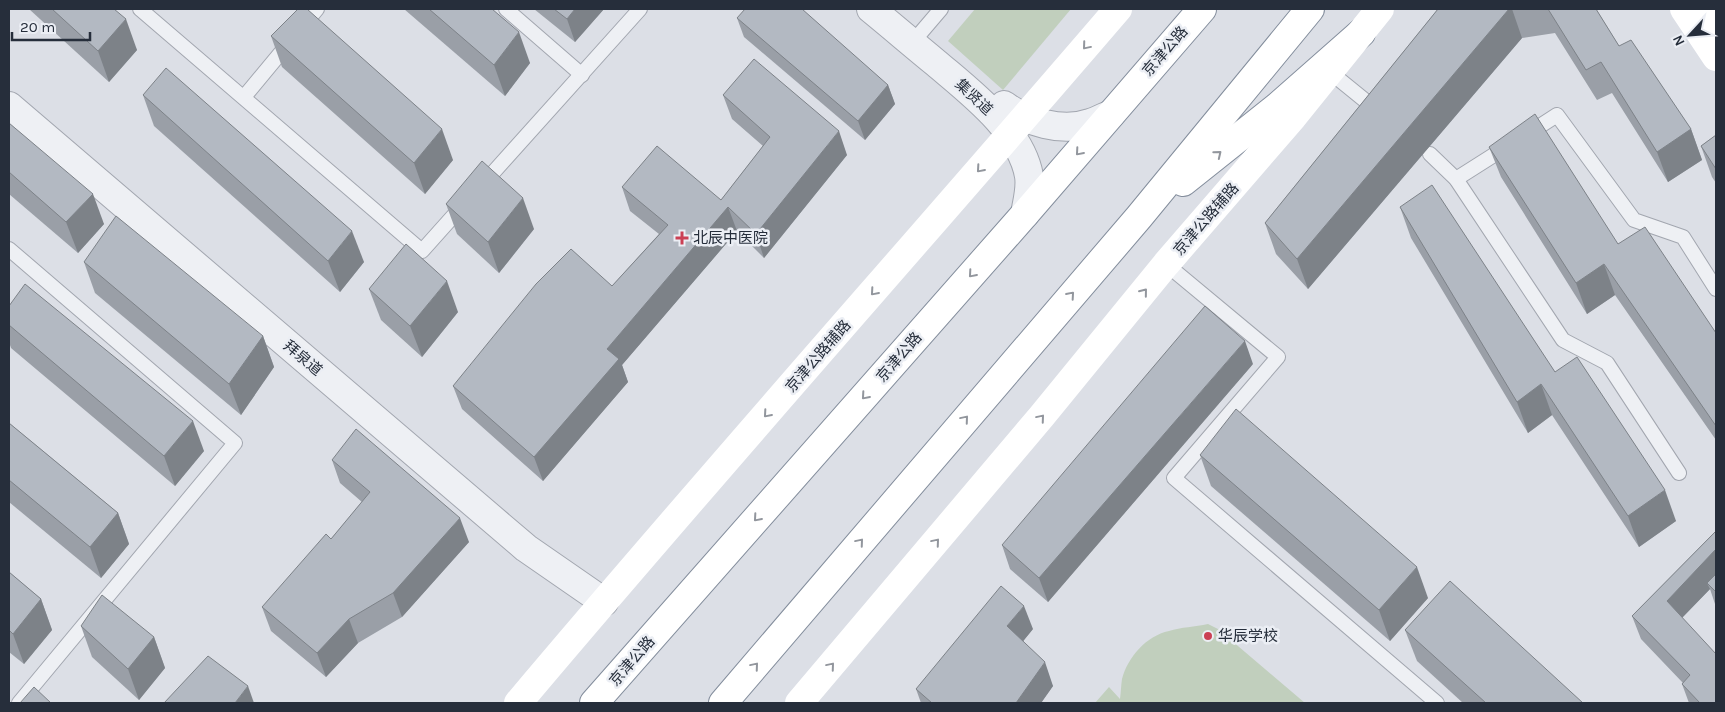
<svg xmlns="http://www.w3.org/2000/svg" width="1725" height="712" font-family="Karla,'Noto Sans SC',sans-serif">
<rect width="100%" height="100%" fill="#dcdfe6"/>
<g fill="#c1cfbd">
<polygon points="975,9 1071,9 1003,90 948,41"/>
<path d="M1208 624 1218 629 1305 703H1095L1109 687 1120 699C1121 692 1121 685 1122 679 1128 657 1146 636 1169 631 1181 627 1195 627 1208 624Z"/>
</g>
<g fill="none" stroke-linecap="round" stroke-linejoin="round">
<g stroke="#a2a6af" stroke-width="16">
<g id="lane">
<polyline points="140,9 422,251 464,204"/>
<polyline points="506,9 582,75"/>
<polyline points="912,43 941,9"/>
<polyline points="1330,72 1378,111"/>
<polyline points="244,97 317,9"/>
<polyline points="1526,135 1557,115 1634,220 1683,237 1716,289"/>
<polyline points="1430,154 1456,179 1563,340 1607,363 1679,473"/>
<polyline points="1456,179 1508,146"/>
<polyline points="482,185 640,9"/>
<polyline points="9,249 235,443 19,703"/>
<polyline points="1166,264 1278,357 1174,478 1437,703"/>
</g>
</g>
<g stroke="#a2a6af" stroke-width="30">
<g id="street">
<path d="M871 9C893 27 914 45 936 63 970 92 1021 130 1029 176 1031 189 1027 202 1025 214"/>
<path d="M1004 105C1027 122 1062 133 1090 123 1097 121 1104 117 1111 114"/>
<polyline points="9,106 526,548 604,602"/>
</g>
</g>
<g stroke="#838d9c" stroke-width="30">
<g id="highway">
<polyline points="1183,182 1277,107 1361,33"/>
<polyline points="594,703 1025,214 1202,9"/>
<polyline points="723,703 1139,217 1310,9"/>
</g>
</g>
<use href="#lane" stroke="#eef0f4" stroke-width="14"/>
<use href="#street" stroke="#eef0f4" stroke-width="28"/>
<g stroke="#fff" stroke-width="28">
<polyline points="1684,9 1716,57"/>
<polyline points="1708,9 1716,21"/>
<path d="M518 703C715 469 919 241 1118 9"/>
<polyline points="799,703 1041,417 1166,264 1293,117 1380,9"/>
</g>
<use href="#highway" stroke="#fff" stroke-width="28"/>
</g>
<g fill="#9a9fa7">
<polygon points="29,9 114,9 137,50 109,82"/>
<polygon points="404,9 492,9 530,63 505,96"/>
<polygon points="534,9 604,9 575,42"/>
<polygon points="1438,9 1596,9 1619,46 1691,129 1702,160 1668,182 1612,93 1597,100 1555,33 1522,38 1308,289 1276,254 1265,223"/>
<polygon points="737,18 888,85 895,104 865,140 744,37"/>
<polygon points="271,36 453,160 425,194 282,67"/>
<polygon points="143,95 364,262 340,292 154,126"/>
<polygon points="723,95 847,155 764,258 737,231 622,365 628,382 543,481 462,409 453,386 612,286 659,234 630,211 622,187 721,200 763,146 732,119"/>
<polygon points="9,123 104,224 78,253 9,194"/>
<polygon points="1716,135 1716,183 1712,177 1701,146"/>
<polygon points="1489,147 1618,244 1716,333 1716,440 1615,295 1587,314 1501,177"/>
<polygon points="446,204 534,229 499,273 457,234"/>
<polygon points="1400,207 1555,372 1676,521 1639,547 1552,415 1528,433 1411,238"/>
<polygon points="84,262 263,336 274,367 241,415 95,293"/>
<polygon points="369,289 458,312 422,357 381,320"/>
<polygon points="9,306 204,451 175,486 11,348 9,342"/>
<polygon points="1253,364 1048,602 1010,569 1002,545"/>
<polygon points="9,423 118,513 129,544 101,578 9,502"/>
<polygon points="1200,455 1428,598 1390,641 1211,486"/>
<polygon points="332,460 469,542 402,617 358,643 326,677 271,631 262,607 331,539 362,502 340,483"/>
<polygon points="1716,531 1716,607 1710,589 1682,618 1716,703 1689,703 1682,684 1683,683 1641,639 1632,616"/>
<polygon points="9,572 41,599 52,630 24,664 9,652"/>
<polygon points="81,626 154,637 165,668 139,700 92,657"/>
<polygon points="1033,629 1023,641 1053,686 1041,703 921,703 916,689"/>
<polygon points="1405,630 1583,703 1463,703 1417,661"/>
</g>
<g fill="#7d8288">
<polygon points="575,9 604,9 575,42 567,19"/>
<polygon points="1509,9 1512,9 1522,38 1308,289 1297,259"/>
<polygon points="126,19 137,50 109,82 98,51"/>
<polygon points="519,32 530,63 505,96 494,65"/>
<polygon points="888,85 895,104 865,140 858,121"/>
<polygon points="442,129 453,160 425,194 414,163"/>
<polygon points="1691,129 1702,160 1668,182 1657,152"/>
<polygon points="839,131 847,155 764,258 756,234"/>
<polygon points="93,194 104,224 78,253 66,222"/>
<polygon points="523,198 534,229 499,273 488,242"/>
<polygon points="728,207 737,231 622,365 628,382 543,481 534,457 607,349"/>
<polygon points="352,231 364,262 340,292 328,261"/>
<polygon points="1604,264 1615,295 1587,314 1576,283"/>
<polygon points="447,281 458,312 422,357 410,326"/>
<polygon points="263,336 274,367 241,415 229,384"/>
<polygon points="1245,341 1253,364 1048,602 1039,578"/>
<polygon points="1541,384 1552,415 1528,433 1517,402"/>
<polygon points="193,421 204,451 175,486 164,456"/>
<polygon points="1665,490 1676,521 1639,547 1628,516"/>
<polygon points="118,513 129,544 101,578 90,547"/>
<polygon points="460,518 469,542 402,617 393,593"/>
<polygon points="1716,549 1716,582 1707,583 1710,589 1675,625 1667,601"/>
<polygon points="1417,567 1428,598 1390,641 1379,610"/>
<polygon points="41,599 52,630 24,664 13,634"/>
<polygon points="1024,606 1033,629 1016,650 1007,626"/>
<polygon points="349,619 358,643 326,677 317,653"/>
<polygon points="154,637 165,668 139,700 128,669"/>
<polygon points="1045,662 1053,686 1041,703 1016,703"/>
<polygon points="248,686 254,703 235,703"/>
</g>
<g fill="#b3b9c2" stroke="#7d8288">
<polygon points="52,9 114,9 126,19 98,51"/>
<polygon points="298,9 307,9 442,129 414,163 271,36"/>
<polygon points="429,9 492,9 519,32 494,65"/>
<polygon points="554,9 575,9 567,19"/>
<polygon points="745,9 802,9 888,85 858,121 737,18"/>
<polygon points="1438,9 1509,9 1297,259 1265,223"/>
<polygon points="1548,9 1596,9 1619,46 1631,40 1691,129 1657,152 1601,62 1586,70"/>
<polygon points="754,59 839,131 756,234 728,207 607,349 619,359 534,457 453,386 536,284 571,249 612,286 668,225 622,187 657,146 721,200 770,137 723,95"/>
<polygon points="166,68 352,231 328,261 143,95"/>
<polygon points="1535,114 1618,244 1645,227 1716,333 1716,426 1604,264 1576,283 1489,147"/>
<polygon points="9,123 93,194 66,222 9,172"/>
<polygon points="1716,135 1716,169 1701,146"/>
<polygon points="482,161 523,198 488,242 446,204"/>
<polygon points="1432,185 1555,372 1577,357 1665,490 1628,516 1541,384 1517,402 1400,207"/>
<polygon points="116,216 263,336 229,384 84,262"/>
<polygon points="406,244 447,281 410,326 369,289"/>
<polygon points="25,284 193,421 164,456 9,325 9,306"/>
<polygon points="1205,306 1245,341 1039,578 1002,545"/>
<polygon points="1236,409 1417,567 1379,610 1200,455"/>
<polygon points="9,423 118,513 90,547 9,480"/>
<polygon points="356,429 460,518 393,593 349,619 317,653 262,607 326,534 331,539 370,492 332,460"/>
<polygon points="1716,531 1716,549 1667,601 1716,654 1716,703 1700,703 1682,684 1690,675 1632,616"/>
<polygon points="9,572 41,599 13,634 9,630"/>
<polygon points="1716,574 1716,592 1707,583"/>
<polygon points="1450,581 1583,703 1486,703 1405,630"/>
<polygon points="1001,586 1024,606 1007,626 1045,662 1016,703 932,703 916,689"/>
<polygon points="102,595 154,637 128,669 81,626"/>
<polygon points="208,656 248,686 235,703 164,703"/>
<polygon points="34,687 51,703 20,703"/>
</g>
<defs><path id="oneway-chevron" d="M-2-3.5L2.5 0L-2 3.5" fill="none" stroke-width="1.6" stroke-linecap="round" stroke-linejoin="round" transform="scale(1.25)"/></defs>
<g stroke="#92969d">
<use href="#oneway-chevron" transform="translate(1086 46) rotate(130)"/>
<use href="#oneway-chevron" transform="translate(1079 152) rotate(131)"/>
<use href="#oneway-chevron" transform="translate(1218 154) rotate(-39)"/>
<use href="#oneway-chevron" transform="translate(980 169) rotate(131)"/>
<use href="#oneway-chevron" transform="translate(972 274) rotate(131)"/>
<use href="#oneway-chevron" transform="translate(874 292) rotate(131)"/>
<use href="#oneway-chevron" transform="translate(1144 292) rotate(-51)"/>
<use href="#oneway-chevron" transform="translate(1071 295) rotate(-49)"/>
<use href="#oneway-chevron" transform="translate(865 396) rotate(131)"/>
<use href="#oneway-chevron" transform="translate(767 414) rotate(131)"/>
<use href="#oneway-chevron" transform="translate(1041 418) rotate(-50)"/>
<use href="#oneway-chevron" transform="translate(965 419) rotate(-50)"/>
<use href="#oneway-chevron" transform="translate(757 518) rotate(131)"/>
<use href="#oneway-chevron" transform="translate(860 542) rotate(-50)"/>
<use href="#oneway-chevron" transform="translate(936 542) rotate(-50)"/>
<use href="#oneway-chevron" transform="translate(755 666) rotate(-50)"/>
<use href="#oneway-chevron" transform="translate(831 666) rotate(-50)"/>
</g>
<g fill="#cb4054" stroke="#ebeef4" stroke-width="2">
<path d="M679.5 230.5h5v5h5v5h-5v5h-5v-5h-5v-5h5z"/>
<circle cx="1208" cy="636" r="5"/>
</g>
<g text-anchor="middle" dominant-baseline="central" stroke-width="5" stroke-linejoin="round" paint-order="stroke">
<g font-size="15" fill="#262e3b" stroke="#ebeef4">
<text transform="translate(1165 51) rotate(-49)">京津公路</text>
<text transform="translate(974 97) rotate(43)">集贤道</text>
<text transform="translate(1206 219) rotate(-49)">京津公路辅路</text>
<text transform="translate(818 356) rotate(-49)">京津公路辅路</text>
<text transform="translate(899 357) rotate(-49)">京津公路</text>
<text transform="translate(303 358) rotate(40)">拜泉道</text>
<text transform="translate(632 661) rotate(-49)">京津公路</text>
</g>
<g font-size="15" fill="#262e3b" stroke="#ebeef4" text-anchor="start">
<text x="693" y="238">北辰中医院</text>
<text x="1218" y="636">华辰学校</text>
</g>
</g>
<rect width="1725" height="712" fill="none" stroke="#262e3b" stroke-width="20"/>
<g transform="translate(1690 35) rotate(244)" stroke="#ebeef4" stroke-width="4" paint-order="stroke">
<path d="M0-4L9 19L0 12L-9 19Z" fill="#262e3b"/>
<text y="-8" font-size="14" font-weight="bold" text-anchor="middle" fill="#262e3b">N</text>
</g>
<path d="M12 32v8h78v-8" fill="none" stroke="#262e3b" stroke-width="2.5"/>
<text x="20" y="32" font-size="15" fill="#262e3b" stroke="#ebeef4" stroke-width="4" paint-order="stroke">20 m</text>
</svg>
